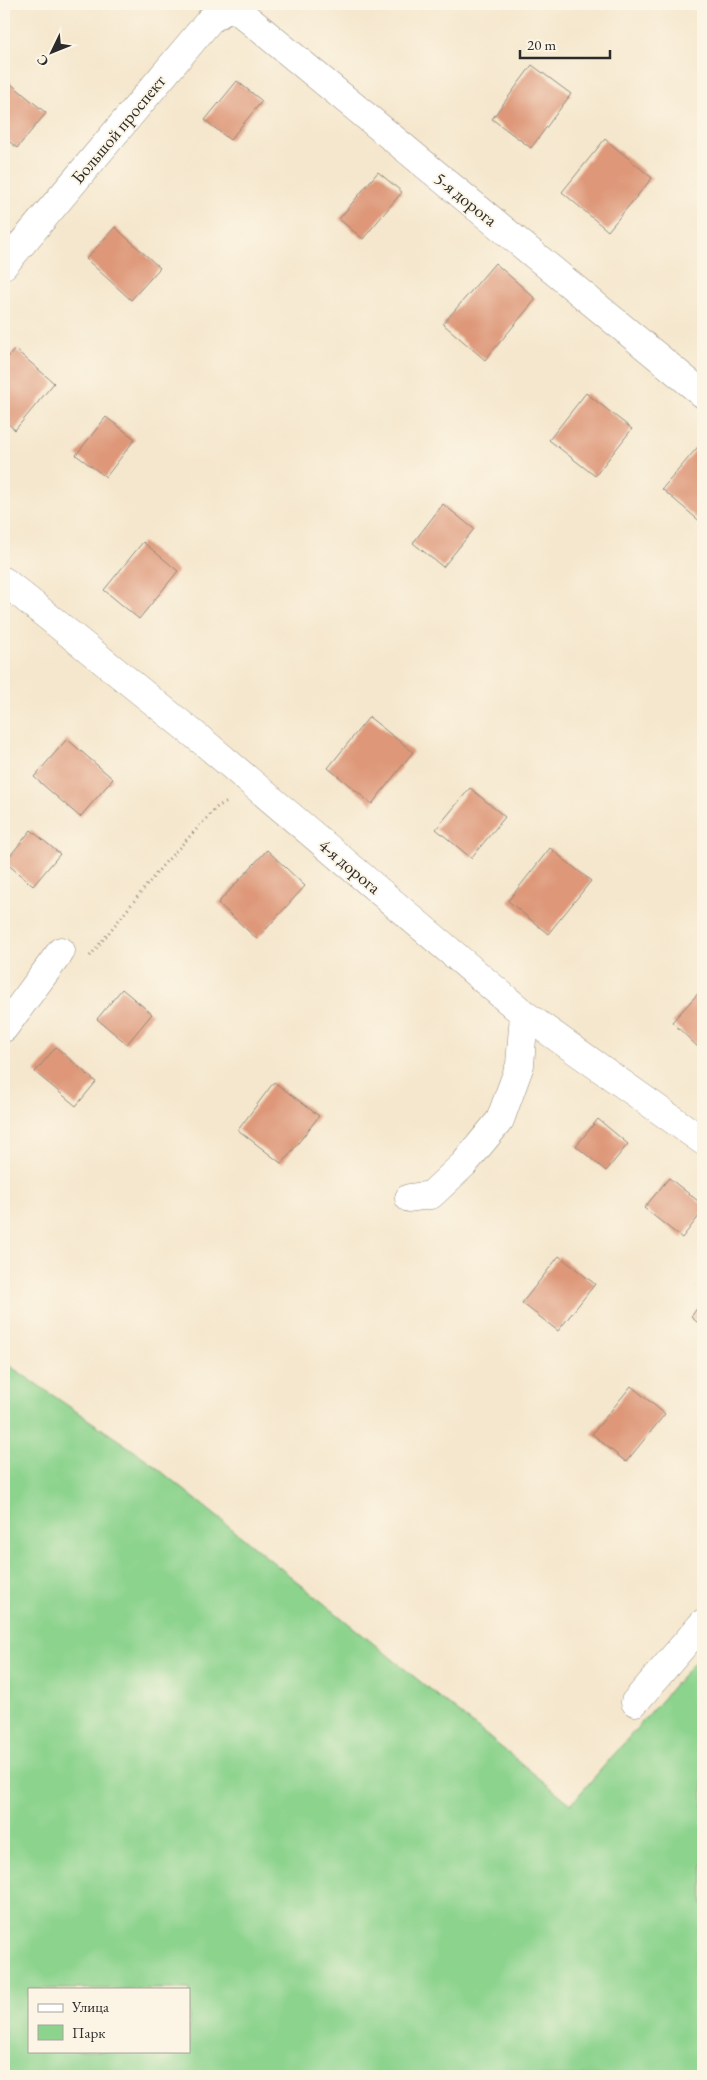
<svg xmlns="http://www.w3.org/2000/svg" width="707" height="2080" font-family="'EB Garamond',serif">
<rect width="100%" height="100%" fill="#fcf5e5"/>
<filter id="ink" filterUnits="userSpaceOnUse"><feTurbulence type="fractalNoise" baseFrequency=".02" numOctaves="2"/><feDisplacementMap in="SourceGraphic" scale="10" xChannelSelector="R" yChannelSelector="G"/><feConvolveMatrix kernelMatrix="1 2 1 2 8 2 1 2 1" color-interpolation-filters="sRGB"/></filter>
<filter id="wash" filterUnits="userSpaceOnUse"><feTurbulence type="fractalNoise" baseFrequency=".0096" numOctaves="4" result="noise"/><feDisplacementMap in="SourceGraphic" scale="20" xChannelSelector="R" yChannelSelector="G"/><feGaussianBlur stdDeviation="1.12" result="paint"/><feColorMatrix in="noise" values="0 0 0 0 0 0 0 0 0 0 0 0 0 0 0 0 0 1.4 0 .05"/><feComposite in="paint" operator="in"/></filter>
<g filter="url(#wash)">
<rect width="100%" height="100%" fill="#f5e7cd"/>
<path fill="#8cd38d" stroke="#5c7f5c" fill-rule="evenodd" d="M4 1362 146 1459 571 1804 703 1652V2076H4ZM29 1989H189V2051H29Z"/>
<g id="blocks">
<g fill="#de9879">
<polygon points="532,65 571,94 531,148 492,119"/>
<polygon points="4,78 46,113 17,148 4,137"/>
<polygon points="237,81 262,101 230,140 205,120"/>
<polygon points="605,139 652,178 608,231 562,192"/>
<polygon points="378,172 402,192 363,239 339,219"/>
<polygon points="115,227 160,268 131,300 86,259"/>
<polygon points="495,263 536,299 485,360 443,324"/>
<polygon points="15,349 54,383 15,430 4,420 4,362"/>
<polygon points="586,393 632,429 595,476 549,440"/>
<polygon points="106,417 135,439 106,477 76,455"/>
<polygon points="702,442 703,443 703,524 662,489"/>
<polygon points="443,504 474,529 443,567 413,543"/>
<polygon points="143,542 178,571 139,619 104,590"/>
<polygon points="369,717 413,752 372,804 328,768"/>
<polygon points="67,739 113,779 80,817 34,777"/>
<polygon points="470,788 505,817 471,858 436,829"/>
<polygon points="31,830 60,854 33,886 5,862"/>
<polygon points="550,848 591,881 548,934 508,901"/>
<polygon points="267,850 305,886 257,939 218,903"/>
<polygon points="703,988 703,1049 702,1051 672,1022"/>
<polygon points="122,989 152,1014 127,1044 97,1019"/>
<polygon points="56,1047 96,1082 76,1106 35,1072"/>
<polygon points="274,1082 319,1116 282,1164 238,1130"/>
<polygon points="598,1119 628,1144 606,1171 576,1146"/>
<polygon points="669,1178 703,1205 703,1211 682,1238 644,1208"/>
<polygon points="559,1256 595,1284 558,1331 522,1303"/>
<polygon points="703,1300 703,1327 691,1317"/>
<polygon points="631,1386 665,1414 626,1462 592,1434"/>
</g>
</g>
</g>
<g filter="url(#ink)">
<use href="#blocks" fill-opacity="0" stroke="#90897c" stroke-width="1"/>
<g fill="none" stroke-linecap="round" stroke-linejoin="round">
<g stroke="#90897c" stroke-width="29">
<g id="minor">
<polyline points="230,4 703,394"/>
<polyline points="4,265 210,20 232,6 241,4"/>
<polyline points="4,581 206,744 524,1014 703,1141"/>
<polyline points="4,1028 61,951"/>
<polyline points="409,1198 431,1195 464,1164 500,1120 520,1065 524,1014"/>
<polyline points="635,1702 703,1623"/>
</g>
</g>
<polyline stroke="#90897c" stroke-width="3" stroke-dasharray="1 4" stroke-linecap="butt" points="90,956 163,865 218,806 228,802"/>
<use href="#minor" stroke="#fff" stroke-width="28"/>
</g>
</g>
<g text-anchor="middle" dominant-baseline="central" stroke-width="4" stroke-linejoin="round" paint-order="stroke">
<g font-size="18" fill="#2b2b2b" stroke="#fcf5e5">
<text transform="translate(118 129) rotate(-50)">Большой проспект</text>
<text transform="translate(466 199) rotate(39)">5-я дорога</text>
<text transform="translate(350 866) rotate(40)">4-я дорога</text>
</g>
</g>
<rect width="707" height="2080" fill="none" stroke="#fcf5e5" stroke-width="20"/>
<rect x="28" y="1988" width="162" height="65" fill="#fcf5e5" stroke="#a8a49b"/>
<rect x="38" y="2004" width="25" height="8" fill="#ffffff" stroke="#a8a49b"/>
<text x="72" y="2012" font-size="15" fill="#2b2b2b">Улица</text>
<rect x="38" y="2025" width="25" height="15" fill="#8cd38d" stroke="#a8a49b"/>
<text x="72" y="2038" font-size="15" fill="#2b2b2b">Парк</text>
<g transform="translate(52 52) rotate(227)" stroke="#fcf5e5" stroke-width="4" paint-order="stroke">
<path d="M0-4L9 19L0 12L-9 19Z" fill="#2b2b2b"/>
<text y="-8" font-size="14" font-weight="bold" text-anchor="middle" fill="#2b2b2b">С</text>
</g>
<path d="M520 50v8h90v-8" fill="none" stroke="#2b2b2b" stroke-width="2.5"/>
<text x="527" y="50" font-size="15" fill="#2b2b2b" stroke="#fcf5e5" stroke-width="4" paint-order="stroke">20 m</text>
</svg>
